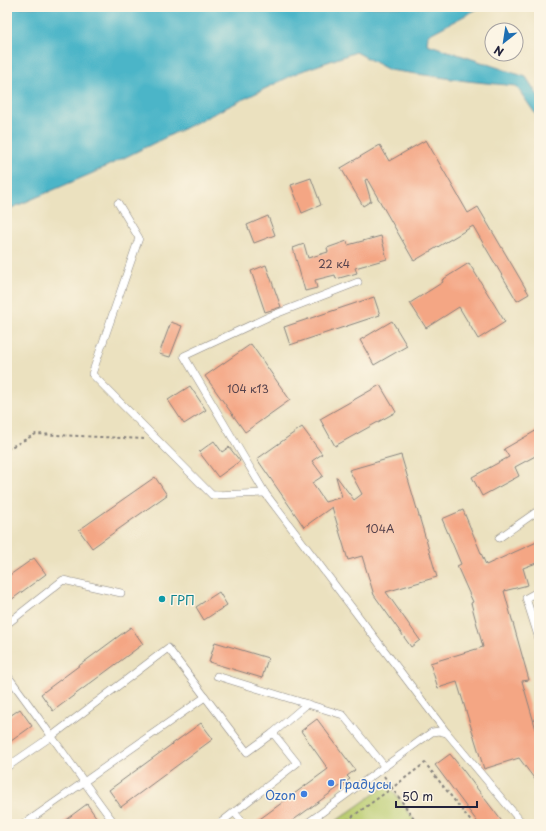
<svg xmlns="http://www.w3.org/2000/svg" width="546" height="831" font-family="'Playpen Sans',sans-serif">
<rect width="100%" height="100%" fill="#fcf5e5"/>
<filter id="ink" filterUnits="userSpaceOnUse"><feTurbulence type="fractalNoise" baseFrequency=".025" numOctaves="2"/><feDisplacementMap in="SourceGraphic" scale="8" xChannelSelector="R" yChannelSelector="G"/><feConvolveMatrix kernelMatrix="1 2 1 2 8 2 1 2 1" color-interpolation-filters="sRGB"/></filter>
<filter id="wash" filterUnits="userSpaceOnUse"><feTurbulence type="fractalNoise" baseFrequency=".012" numOctaves="4" result="noise"/><feDisplacementMap in="SourceGraphic" scale="16" xChannelSelector="R" yChannelSelector="G"/><feGaussianBlur stdDeviation="0.9" result="paint"/><feColorMatrix in="noise" values="0 0 0 0 0 0 0 0 0 0 0 0 0 0 0 0 0 1.4 0 .05"/><feComposite in="paint" operator="in"/></filter>
<g filter="url(#wash)">
<rect width="100%" height="100%" fill="#ebe1bf"/>
<polygon fill="#b9cc70" stroke="#6e7756" points="388,784 417,824 332,824"/>
<polygon fill="#4bb5c8" stroke="#366c82" points="7,7 481,7 428,35 427,44 526,77 539,97 539,119 516,86 467,81 389,70 356,52 299,72 95,172 7,210"/>
<g id="blocks">
<g fill="#f4a684">
<polygon points="426,140 468,213 478,207 529,294 517,301 473,226 414,261 367,179 365,180 371,201 363,206 341,168 380,145 389,161"/>
<polygon points="311,178 321,205 302,213 291,185"/>
<polygon points="268,216 275,235 254,243 247,225"/>
<polygon points="381,236 387,259 355,268 357,273 336,279 335,275 315,280 317,288 305,291 293,248 304,244 308,258 328,252 327,248 347,241 348,245"/>
<polygon points="469,263 505,322 478,339 459,307 426,328 410,303 443,282 442,280"/>
<polygon points="266,265 281,307 265,312 251,271"/>
<polygon points="374,297 380,315 290,345 284,327"/>
<polygon points="392,321 407,346 374,365 360,340"/>
<polygon points="171,322 182,326 170,357 159,354"/>
<polygon points="251,344 290,400 245,432 205,376"/>
<polygon points="380,385 396,412 335,446 320,419"/>
<polygon points="190,386 206,410 184,424 168,400"/>
<polygon points="302,427 322,454 312,461 323,476 312,483 325,502 342,497 336,477 337,477 354,500 362,494 349,470 401,455 437,577 386,592 420,640 411,647 374,595 362,556 348,560 332,507 304,527 257,459"/>
<polygon points="539,429 539,454 515,467 519,476 482,496 472,477 509,457 504,449"/>
<polygon points="214,441 222,452 229,447 240,461 218,477 199,452"/>
<polygon points="155,477 167,495 92,548 79,530"/>
<polygon points="463,510 486,565 539,541 539,562 523,568 528,585 504,591 529,680 522,681 537,733 539,731 539,785 519,758 484,769 457,682 438,688 430,663 483,647 471,603 473,602 457,566 461,564 442,519"/>
<polygon points="34,558 46,574 7,603 7,577"/>
<polygon points="219,592 227,605 204,620 196,607"/>
<polygon points="131,627 143,644 53,711 41,694"/>
<polygon points="215,642 268,658 262,678 209,662"/>
<polygon points="20,709 32,726 7,744 7,718"/>
<polygon points="317,719 355,770 347,776 350,779 288,824 253,824 328,769 301,731"/>
<polygon points="201,723 213,739 121,807 109,790"/>
<polygon points="450,754 463,770 504,824 479,824 435,765"/>
<polygon points="87,804 101,824 60,824"/>
</g>
</g>
</g>
<g filter="url(#ink)">
<use href="#blocks" fill-opacity="0" stroke="#86827d" stroke-width="1"/>
<g fill="none" stroke-linecap="round" stroke-linejoin="round">
<g stroke="#86827d" stroke-width="8">
<g id="lane">
<polyline points="118,203 139,238 92,374 212,495 265,493"/>
<polyline points="358,282 268,317 184,356 265,493 447,733 523,824"/>
<polyline points="499,538 539,510"/>
<polyline points="539,591 526,598 539,639"/>
<polyline points="7,624 63,580 121,593"/>
<path d="M7 675C44 724 78 775 115 824"/>
<polyline points="217,676 343,715 385,767"/>
<polyline points="7,767 52,736 168,648 247,752 273,733"/>
<polyline points="234,812 244,824"/>
<polyline points="24,824 205,697"/>
<polyline points="219,824 297,763 273,733 307,704"/>
<polyline points="306,824 432,732 439,731 447,733"/>
</g>
</g>
<g stroke="#86827d" stroke-width="2" stroke-dasharray="3 3" stroke-linecap="butt">
<polyline points="7,449 36,434 144,439"/>
<polyline points="384,776 392,788 425,763 473,824"/>
<polyline points="342,824 392,788 418,824"/>
</g>
<use href="#lane" stroke="#fff" stroke-width="7"/>
</g>
</g>
<circle fill="#0f9aa8" stroke="#fcf5e5" stroke-width="1.5" cx="162" cy="599" r="4"/>
<g fill="#3f7fe0" stroke="#fcf5e5" stroke-width="1.5">
<circle cx="331" cy="783" r="4"/>
<circle cx="304" cy="794" r="4"/>
</g>
<g text-anchor="middle" dominant-baseline="central" stroke-width="3" stroke-linejoin="round" paint-order="stroke">
<g font-size="11" fill="#56434d">
<text x="334" y="263">22 к4</text>
<text x="248" y="388">104 к13</text>
<text x="380" y="528">104А</text>
</g>
<g font-size="13" fill="#0d838f" stroke="#fcf5e5" text-anchor="start">
<text x="170" y="599">ГРП</text>
</g>
<g font-size="13" fill="#366cbe" stroke="#fcf5e5" text-anchor="start">
<text x="339" y="783">Градусы</text>
<text x="296" y="794" text-anchor="end">Ozon</text>
</g>
</g>
<rect width="546" height="831" fill="none" stroke="#fcf5e5" stroke-width="24"/>
<g transform="translate(504 42) rotate(210)"><circle r="19" fill="#fcf5e5" stroke="#a5a1a1"/>
<path d="M0-3L7 15L0 10L-7 15Z" fill="#1f6fb2"/>
<text y="-6" font-size="11" font-weight="bold" text-anchor="middle" fill="#22223b">N</text>
</g>
<path d="M396 801v6h81v-6" fill="none" stroke="#22223b" stroke-width="2"/>
<text x="402" y="801" font-size="12" fill="#22223b" stroke="#fcf5e5" stroke-width="3" paint-order="stroke">50 m</text>
</svg>
